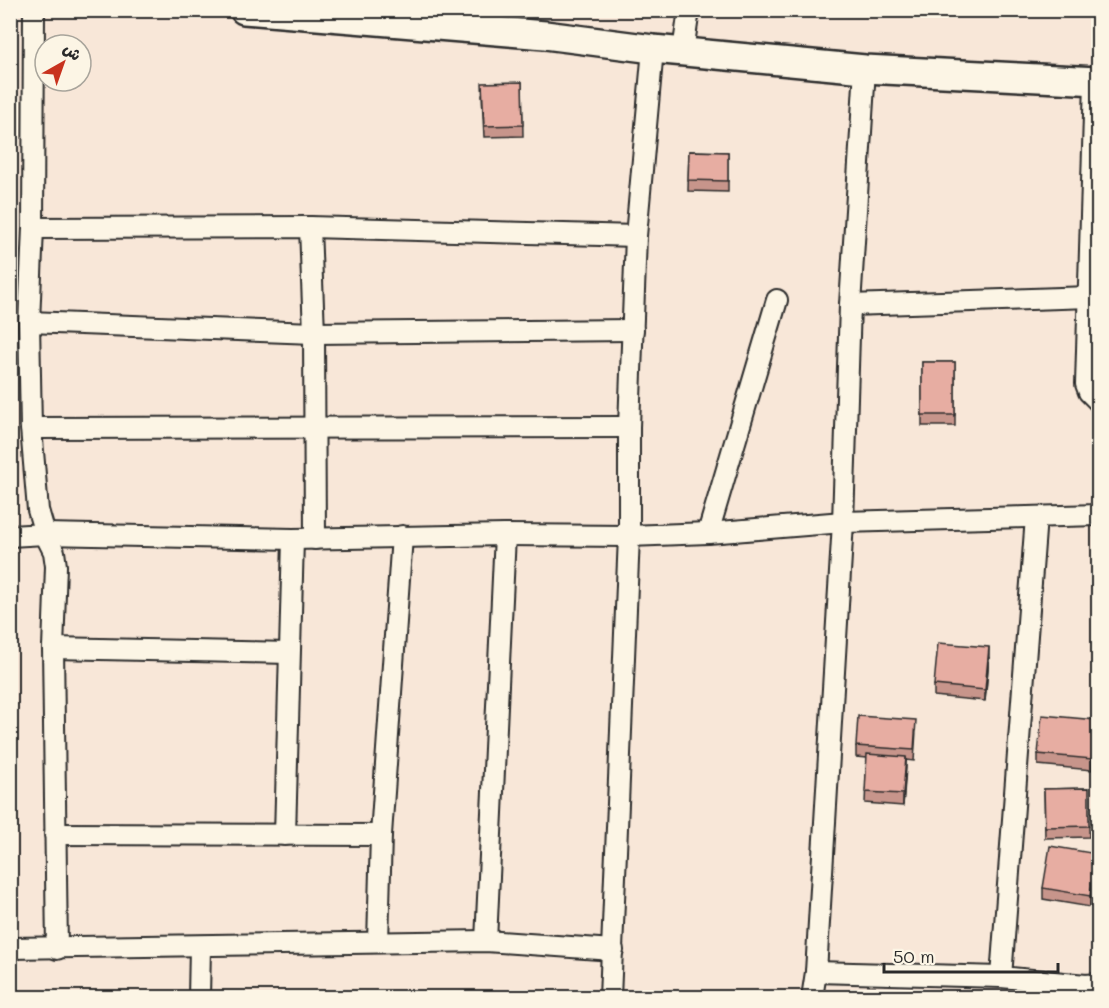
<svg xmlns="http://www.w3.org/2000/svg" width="1109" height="1008" font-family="Mali,'Playpen Sans Arabic',sans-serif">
<rect width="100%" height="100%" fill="#f8e7d8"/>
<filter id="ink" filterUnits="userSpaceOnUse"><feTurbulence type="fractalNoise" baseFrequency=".0167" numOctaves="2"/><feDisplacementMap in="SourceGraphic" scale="12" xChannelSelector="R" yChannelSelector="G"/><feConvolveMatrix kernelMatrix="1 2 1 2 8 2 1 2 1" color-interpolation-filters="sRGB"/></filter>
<g filter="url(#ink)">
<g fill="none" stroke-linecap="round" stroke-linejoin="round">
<g stroke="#2b2b2b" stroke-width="24">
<g id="street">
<polyline points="34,10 33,228 29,322 31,428 38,510 45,534 54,552 56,566 53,648 57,949"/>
<polyline points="683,51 689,10"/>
<polyline points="1095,81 1086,384 1089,392 1098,401"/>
<polyline points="310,227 314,333 315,539"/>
<polyline points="33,228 310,227 636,236"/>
<polyline points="850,305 1090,297"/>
<polyline points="29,322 314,333 633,330"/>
<polyline points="31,428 629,427"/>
<polyline points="708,533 777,300"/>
<polyline points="10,536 45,534 293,539 505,535 629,536 708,533 843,522 1098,515"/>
<polyline points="53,648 289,653"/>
<polyline points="55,834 381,835"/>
<polyline points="285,835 293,539"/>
<polyline points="486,941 505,535"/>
<polyline points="378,942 381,835 402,536"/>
<polyline points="10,948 486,941 613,950"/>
<polyline points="816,972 1001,977 1086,985 1098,984"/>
<polyline points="1001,977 1036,517"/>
<polyline points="199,998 200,946"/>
<polyline points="610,998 629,536 629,427 636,236 653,49"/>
<polyline points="812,998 816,972 843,522 850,305 865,69"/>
</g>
</g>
<g stroke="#2b2b2b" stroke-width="32">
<polyline id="secondary" points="244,10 545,35 653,49 865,69 1098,81"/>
</g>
<use href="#street" stroke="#fcf5e5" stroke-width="20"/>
<use href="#secondary" stroke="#fcf5e5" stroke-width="27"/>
</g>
<g fill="#c7958b" stroke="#2b2b2b" stroke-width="1.5">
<polygon points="522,82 523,136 484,137 482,94"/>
<polygon points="689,151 728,152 728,192 688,191"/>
<rect x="922" y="362" width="33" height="64"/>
<polygon points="1091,456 1098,456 1098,499 1095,500 1091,467"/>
<polygon points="989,658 985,701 934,696 934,685"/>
<polygon points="916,731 914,761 906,760 903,806 865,803 867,758 856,757 856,746"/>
<polygon points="1096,731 1092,770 1038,765 1038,754"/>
<polygon points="1089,788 1089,837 1045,838 1044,789"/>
<polygon points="1097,865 1090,907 1043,899 1043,888"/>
</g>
<g fill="#a27971" stroke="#2b2b2b" stroke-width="1.5">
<polygon points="989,647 989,658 985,701 985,690"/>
<polygon points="1096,720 1096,731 1092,770 1092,759"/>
<polygon points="906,757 906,768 903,806 903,794"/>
<polygon points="1097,854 1097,865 1090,907 1090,896"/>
</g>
<g fill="#e7ada2" stroke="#2b2b2b" stroke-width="1.5">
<polygon points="522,82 523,125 484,126 482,83"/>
<polygon points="689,151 728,152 728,181 688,180"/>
<rect x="922" y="362" width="33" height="53"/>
<polygon points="1091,456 1098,456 1098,488 1095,489"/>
<polygon points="938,643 989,647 985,690 934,685"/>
<polygon points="1042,715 1096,720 1092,759 1038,754"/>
<polygon points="858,716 916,720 914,750 856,746"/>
<polygon points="867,754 906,757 903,794 865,792"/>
<polygon points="1089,788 1089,826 1045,827 1044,789"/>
<polygon points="1050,846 1097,854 1090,896 1043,888"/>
</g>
</g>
<rect width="1109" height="1008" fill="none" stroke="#fcf5e5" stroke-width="36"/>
<rect x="18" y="18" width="1073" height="972" fill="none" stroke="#2b2b2b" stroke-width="2" filter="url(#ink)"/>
<g transform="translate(63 63) rotate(40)"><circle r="28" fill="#fcf5e5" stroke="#a8a49b" stroke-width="1.5"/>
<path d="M0-4.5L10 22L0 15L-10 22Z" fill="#c8321e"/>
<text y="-9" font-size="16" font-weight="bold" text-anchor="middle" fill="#2b2b2b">ش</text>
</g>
<path d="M884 963v9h174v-9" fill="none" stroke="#2b2b2b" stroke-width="3"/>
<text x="893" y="963" font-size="18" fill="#2b2b2b" stroke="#fcf5e5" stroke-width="4.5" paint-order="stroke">50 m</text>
</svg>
